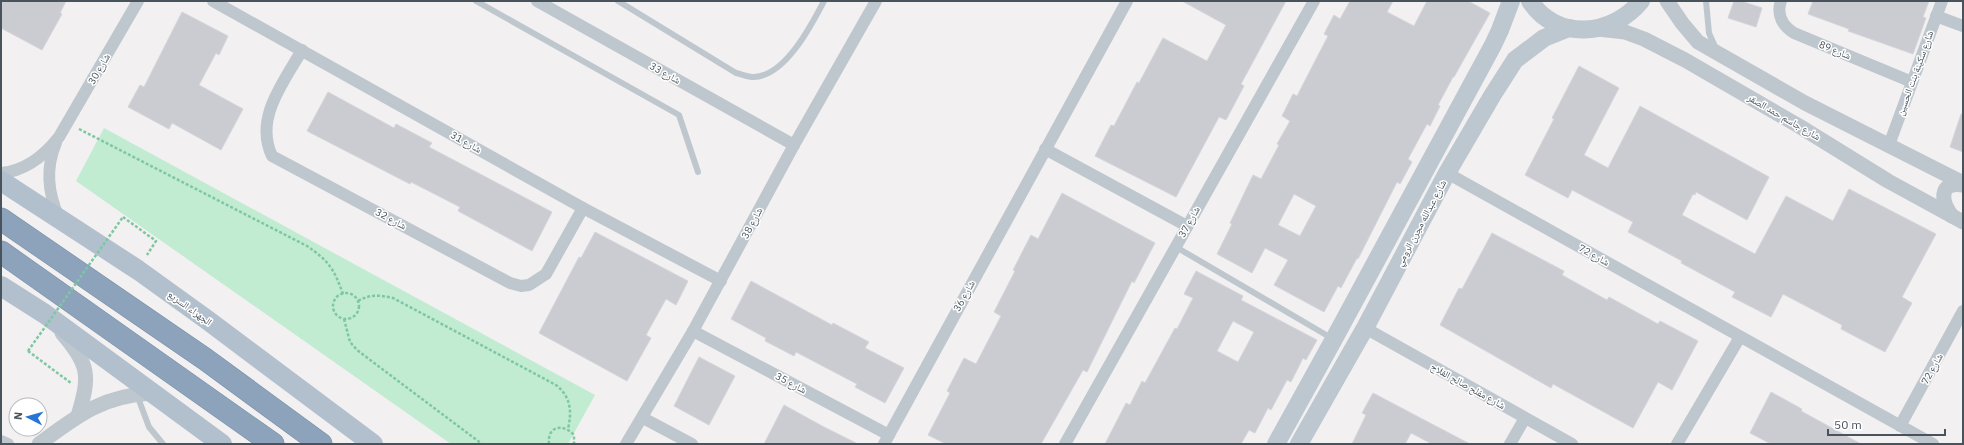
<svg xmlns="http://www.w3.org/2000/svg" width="1964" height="445" font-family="'IBM Plex Sans','Noto Naskh Arabic',sans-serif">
<rect width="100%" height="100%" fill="#f2f0f0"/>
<polygon fill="#c2ecd2" points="104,128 595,395 568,444 451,444 76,181"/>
<g fill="#caccd2" stroke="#d5d6db" fill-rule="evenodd">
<polygon points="1,1 66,1 60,13 62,14 42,50 1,28"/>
<polygon points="1182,1 1286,1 1241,84 1244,86 1226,120 1219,117 1176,197 1095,156 1111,125 1114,126 1137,82 1139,83 1163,38 1207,61 1226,25"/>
<path d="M1350 1H1393L1387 12 1414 26 1427 1H1468L1490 13 1454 77H1453L1438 105 1440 106 1430 126 1427 124 1408 159 1412 162 1400 184 1397 182 1358 259 1357 258 1341 288 1338 286 1324 312 1274 285 1288 260 1265 248 1252 273 1217 254 1232 224 1230 223 1253 175 1261 179 1279 145 1277 144 1290 121 1282 116 1293 94 1297 96 1314 63 1328 36 1324 34 1334 15 1340 19ZM1294 194 1316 206 1300 236 1278 225Z"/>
<polygon points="1734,1 1741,1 1762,8 1756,27 1728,18"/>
<polygon points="1813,1 1929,1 1923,17 1926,18 1913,54 1848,31 1849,29 1808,14"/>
<polygon points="182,12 228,36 219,55 216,53 199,85 243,109 221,150 172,123 169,129 128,107 140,85 144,87"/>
<polygon points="1579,66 1619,88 1584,155 1608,168 1640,106 1769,177 1747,220 1696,192 1695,195 1693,194 1682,215 1755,254 1786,196 1833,221 1849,189 1936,234 1902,297 1912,303 1885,352 1841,329 1842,325 1783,294 1771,317 1732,297 1735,292 1681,263 1682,261 1628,232 1633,222 1572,190 1568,198 1525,175 1554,119 1552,118"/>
<polygon points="328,92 394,128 396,124 432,143 429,147 552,212 532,251 458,211 460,207 411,182 410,184 307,131"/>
<polygon points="1961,114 1963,114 1963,152 1950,147"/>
<polygon points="1062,193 1155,243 1134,283 1132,281 1087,372 1083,370 1041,444 946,444 928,435 950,393 947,391 964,358 976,364 1001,316 994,312 1015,271 1013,270 1031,235 1038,239"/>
<polygon points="595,232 688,281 676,305 666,299 646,335 651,338 627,381 539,333 579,257 581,258"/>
<polygon points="1492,233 1564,271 1562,275 1607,300 1609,297 1658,324 1660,321 1698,341 1672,390 1658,382 1633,428 1553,384 1551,388 1440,325 1459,288 1462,289"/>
<path d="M1196 271 1243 296 1241 300 1317 340 1306 360 1303 358 1291 382 1287 380 1271 410 1268 408 1255 433 1249 430 1241 444H1105L1126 403 1130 405 1142 381 1145 383 1175 328 1177 329 1193 298 1184 294ZM1233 321 1254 332 1238 362 1217 351Z"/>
<polygon points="751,281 832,325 833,323 869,342 865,348 904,368 885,403 855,387 857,384 796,352 794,356 765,341 766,338 731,319"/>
<polygon points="699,357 735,376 709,425 674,406"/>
<polygon points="1771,392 1802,409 1801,411 1861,444 1771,444 1750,433"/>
<polygon points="1373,393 1430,423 1470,444 1432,444 1411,433 1405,444 1352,444 1366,415 1362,413"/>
<polygon points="784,405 824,427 858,444 764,444"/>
</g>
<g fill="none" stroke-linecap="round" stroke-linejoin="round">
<g stroke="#778ea7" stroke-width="23">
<g id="motorway">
<polyline points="1,219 205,359 321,444"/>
<polyline points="1,252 273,444"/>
</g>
</g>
<g stroke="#7dc8a2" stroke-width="2.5" stroke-dasharray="3 2" stroke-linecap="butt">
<path d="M79 129 307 246C329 261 334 269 343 294"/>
<polyline points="123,217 156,241 147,255"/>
<circle cx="346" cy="306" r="13"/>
<path d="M358 301C370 294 379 295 393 298L556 385C571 397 572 411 568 429"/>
<polyline points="344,319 350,342 357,350 482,444"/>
<polyline points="28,351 71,383"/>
<path d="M549 444C547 426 563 423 574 435V444"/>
</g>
<g stroke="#bfc7ce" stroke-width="6">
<polyline points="476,1 679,115 698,172"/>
<path d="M618 1 736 73C741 74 748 77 754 77 785 76 811 26 824 1"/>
<polyline points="1706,1 1709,33 1716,49"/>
<polyline points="1176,247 1333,339"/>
<polyline points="137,395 149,427 163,444"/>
</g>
<g stroke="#bfc7ce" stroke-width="12">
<polyline points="213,1 583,208 721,281"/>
<polyline points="537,1 794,145"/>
<path d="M1781 1C1776 15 1783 26 1794 33L1912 82"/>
<polyline points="1936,16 1963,26"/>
<path d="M302 50C284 82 254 118 272 156L510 283 521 286 529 285 546 274 583 208"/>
<path d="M56 143C45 169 48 193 59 218"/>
<polyline points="1889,145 1942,1"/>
<polyline points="1045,149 1187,226"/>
<path d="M1 173C26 171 44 156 59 137L138 1"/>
<polyline points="1447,173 1933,444"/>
<polyline points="1365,328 1572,444"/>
<polyline points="693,331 889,435"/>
<polyline points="643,418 692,444"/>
<polyline points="1900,426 1963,311"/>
<polyline points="1,441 8,444"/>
<polyline points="626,444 693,331 794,145 876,1"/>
<polyline points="884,444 1127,1"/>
<polyline points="1065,444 1314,1"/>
<polyline points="1510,444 1525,418"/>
<polyline points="1677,444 1740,337"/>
</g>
<g stroke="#bfc7ce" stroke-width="15">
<polyline points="1667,1 1682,23 1698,42 1805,103 1963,183"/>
<polyline points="1598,29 1625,32 1644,39 1685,60 1799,126 1888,181 1963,222"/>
<path d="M1952 216C1941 202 1938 181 1963 185"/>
<path d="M62 333C90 365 90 376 78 416"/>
<path d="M39 444C78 415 102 396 152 393"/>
</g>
<g stroke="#bdc7d0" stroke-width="18">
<path d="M1530 1C1557 42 1613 36 1641 1"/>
<polyline points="1276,444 1334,339 1493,45 1500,30 1511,1"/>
<polyline points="1299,444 1365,328 1447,173 1492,96 1515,60 1544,38 1569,28"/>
</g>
<g stroke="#b2c0cd" stroke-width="20">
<polyline points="1,181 138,270 206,319 373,444"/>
<polyline points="1,286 45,314 222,444"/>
</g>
<use href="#motorway" stroke="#8ca3bb" stroke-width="22"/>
<polyline stroke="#7dc8a2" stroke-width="2.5" stroke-dasharray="3 2" stroke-linecap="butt" points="28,351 123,217"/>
</g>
<g text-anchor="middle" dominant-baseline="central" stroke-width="3" stroke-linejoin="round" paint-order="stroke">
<g font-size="10" fill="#49535c" stroke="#fff">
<text transform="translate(1835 50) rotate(22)">شارع 89</text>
<text transform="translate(99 69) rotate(-60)">شارع 30</text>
<text transform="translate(665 73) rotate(29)">شارع 33</text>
<text transform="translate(1915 73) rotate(-70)">شارع سكينة بنت الحسين</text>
<text transform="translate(1784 117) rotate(30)">شارع جاسم حمد الصقر</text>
<text transform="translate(466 142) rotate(29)">شارع 31</text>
<text transform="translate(391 219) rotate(28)">شارع 32</text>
<text transform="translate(1189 222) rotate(-61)">شارع 37</text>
<text transform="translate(752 223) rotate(-62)">شارع 38</text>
<text transform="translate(1421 223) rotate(-62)">شارع عبدالله مجرن الرومي</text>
<text transform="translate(1594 255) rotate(29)">شارع 72</text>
<text transform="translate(964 296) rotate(-61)">شارع 36</text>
<text transform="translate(190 308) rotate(36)">الجهراء السريع</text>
<text transform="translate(1932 369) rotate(-61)">شارع 72</text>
<text transform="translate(791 383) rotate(28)">شارع 35</text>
<text transform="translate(1468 386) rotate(29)">شارع مفلح صالح الفلاح</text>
</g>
</g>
<rect width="1964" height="445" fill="none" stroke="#49535c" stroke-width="4"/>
<g transform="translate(28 417) rotate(276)"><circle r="19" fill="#ffffff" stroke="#b6babe"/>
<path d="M0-3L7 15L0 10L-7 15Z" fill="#2774d6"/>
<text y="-6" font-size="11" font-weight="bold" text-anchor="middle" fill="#49535c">N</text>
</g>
<path d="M1828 429v6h117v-6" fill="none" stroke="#49535c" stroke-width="2"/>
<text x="1834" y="429" font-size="12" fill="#49535c" stroke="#ffffff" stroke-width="3" paint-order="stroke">50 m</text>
</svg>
